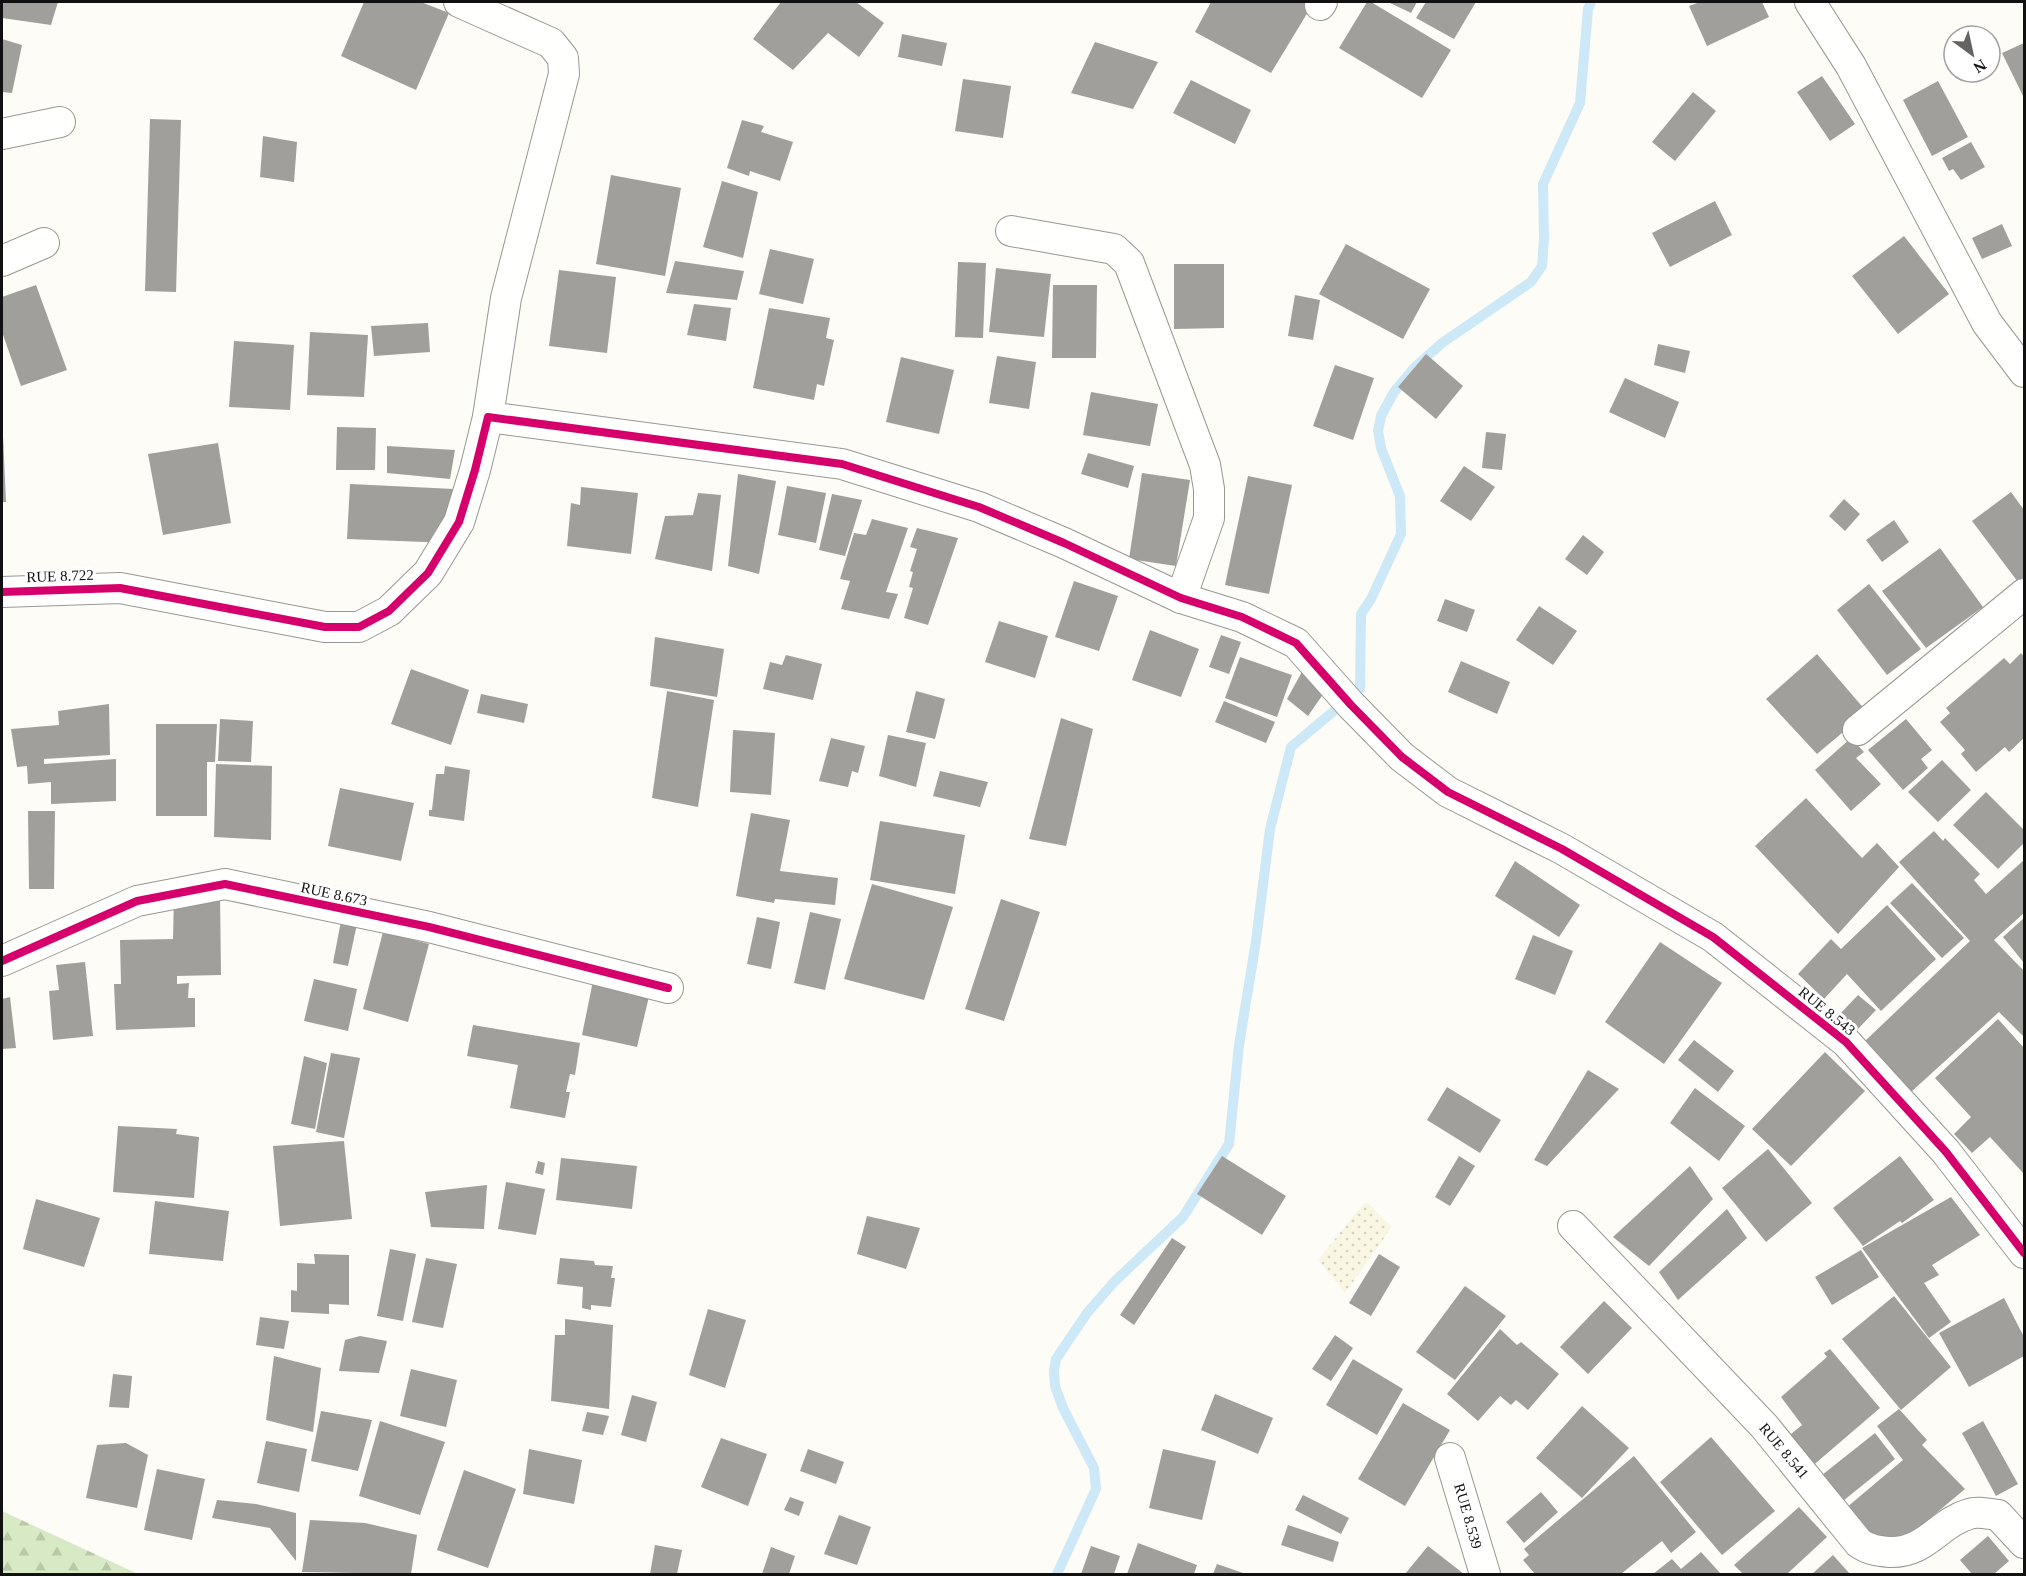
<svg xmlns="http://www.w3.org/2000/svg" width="2026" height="1576" font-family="'Times New Roman',serif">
<defs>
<pattern id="farmland-dots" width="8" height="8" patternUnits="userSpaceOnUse" patternTransform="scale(1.5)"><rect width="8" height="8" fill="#f9f7e4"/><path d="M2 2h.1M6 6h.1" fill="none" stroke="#d4d3c3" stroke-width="1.8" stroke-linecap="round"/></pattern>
<pattern id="forest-firs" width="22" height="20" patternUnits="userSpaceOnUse" patternTransform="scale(1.5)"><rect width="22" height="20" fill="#d8eac5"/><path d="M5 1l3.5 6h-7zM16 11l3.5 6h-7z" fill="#b8c8a8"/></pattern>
</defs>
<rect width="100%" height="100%" fill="#fdfcf7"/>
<polygon fill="url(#farmland-dots)" points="1368,1203 1392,1227 1345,1293 1318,1260 1363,1204"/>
<polygon fill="url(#forest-firs)" points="2,1511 138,1574 2,1574"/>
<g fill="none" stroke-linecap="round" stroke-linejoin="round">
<polyline stroke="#cde8f7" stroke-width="10" points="1057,1574 1096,1489 1094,1468 1063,1408 1055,1386 1054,1370 1056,1359 1087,1313 1114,1282 1183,1217 1229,1144 1239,1045 1256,941 1270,829 1291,747 1360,689 1361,614 1371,599 1401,534 1400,496 1381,448 1378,431 1381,416 1394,392 1415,367 1442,343 1531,282 1542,266 1544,239 1543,184 1580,103 1588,9 1591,2"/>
</g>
<g fill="#a19f9c">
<polygon points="2,2 58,2 51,25 2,18"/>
<polygon points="364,2 421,2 449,13 416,90 341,56"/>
<polygon points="781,2 856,2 884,23 859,57 828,33 793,70 753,39"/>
<polygon points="1211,2 1314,2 1271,73 1195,32"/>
<polygon points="1367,2 1371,2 1451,50 1422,98 1339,48"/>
<polygon points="1388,2 1417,2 1411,13"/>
<polygon points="1426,2 1476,2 1454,39 1416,18"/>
<polygon points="1700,2 1762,2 1769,17 1707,46 1689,6"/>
<polygon points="902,34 947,43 942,66 898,57"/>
<polygon points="2,39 22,45 12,93 2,92"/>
<polygon points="1095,42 1158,62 1133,109 1071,93"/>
<polygon points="2024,43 2024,98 2002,53"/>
<polygon points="1822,76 1855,124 1830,141 1797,92"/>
<polygon points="963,79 1011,86 1003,138 955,131"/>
<polygon points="1191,80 1251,110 1235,144 1173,113"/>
<polygon points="1938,81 1968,137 1932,156 1903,100"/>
<polygon points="1693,92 1716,111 1675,161 1652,142"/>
<polygon points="150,119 181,120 176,292 145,291"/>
<polygon points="742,120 764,126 761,132 793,142 780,181 750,171 749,176 727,168"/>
<polygon points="263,136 297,142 294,182 260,177"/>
<polygon points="1971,142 1985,167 1961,180 1953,169 1949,171 1942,158"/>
<polygon points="611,175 681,188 665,276 596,264"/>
<polygon points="722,181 758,192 743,258 703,247"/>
<polygon points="1715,201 1732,235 1670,267 1652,233"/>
<polygon points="2002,224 2012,246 1982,259 1972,238"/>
<polygon points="1904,236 1949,294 1898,334 1852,276"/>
<polygon points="1346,244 1430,289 1403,339 1319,294"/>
<polygon points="770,249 814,259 803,304 759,294"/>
<polygon points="675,261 744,271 737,300 666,293"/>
<polygon points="958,262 986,263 983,338 955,337"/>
<polygon points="1174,264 1224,264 1224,328 1174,329"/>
<polygon points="996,268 1051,274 1044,337 989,332"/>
<polygon points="559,270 616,277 607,353 549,346"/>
<polygon points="36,285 67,370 21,386 2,332 2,297"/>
<polygon points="1053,285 1097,285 1096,358 1052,358"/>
<polygon points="1295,295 1320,300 1313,340 1288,336"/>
<polygon points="694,304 731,308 726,341 687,335"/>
<polygon points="769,308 830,318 826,338 834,340 824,386 817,384 814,400 753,388"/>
<polygon points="428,323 430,352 374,356 371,326"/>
<polygon points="310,332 368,335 364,397 307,395"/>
<polygon points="234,341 294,345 290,410 229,407"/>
<polygon points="1658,344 1690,351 1685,373 1654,365"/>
<polygon points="1426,354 1463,386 1436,419 1398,387"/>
<polygon points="997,356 1036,362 1029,409 989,403"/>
<polygon points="901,357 954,370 939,434 886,422"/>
<polygon points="1335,365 1374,378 1353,440 1313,426"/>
<polygon points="1625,378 1679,402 1665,438 1609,412"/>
<polygon points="1091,392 1158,404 1150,446 1083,435"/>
<polygon points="337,427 376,428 375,470 336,470"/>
<polygon points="1486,432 1506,434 1502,470 1482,468"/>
<polygon points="2,436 3,436 6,502 2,502"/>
<polygon points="218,443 231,523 163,535 148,454"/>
<polygon points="387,446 455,450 450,479 387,473"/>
<polygon points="1088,453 1134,466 1128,488 1081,474"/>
<polygon points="1464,466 1495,487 1471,521 1440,501"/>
<polygon points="1142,473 1190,480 1176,566 1129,559"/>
<polygon points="738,474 776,481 759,574 728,566"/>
<polygon points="1248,476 1292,485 1269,594 1225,585"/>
<polygon points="350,484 454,489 451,543 347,539"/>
<polygon points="787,486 826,493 816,543 778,535"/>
<polygon points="581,487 638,493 631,554 567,546 571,503 580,505"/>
<polygon points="2011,492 2024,510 2024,577 2018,582 1972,521"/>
<polygon points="698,493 721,495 712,571 655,559 665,516 693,515"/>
<polygon points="832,494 862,500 845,556 819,550"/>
<polygon points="1844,499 1860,514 1845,531 1829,516"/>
<polygon points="872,519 908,528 886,592 898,594 889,619 841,609 850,581 840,579 854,533 866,535"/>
<polygon points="1894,520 1909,542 1882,562 1866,540"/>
<polygon points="917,528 958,538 928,625 904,618 913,588 909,587 913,572 910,571 917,549 910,547"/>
<polygon points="1583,535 1604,552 1587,575 1565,559"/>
<polygon points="1940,548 1983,607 1926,648 1882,591"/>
<polygon points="1074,581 1118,596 1099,651 1055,637"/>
<polygon points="1869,584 1921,649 1887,675 1837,610"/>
<polygon points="1445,599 1475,610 1467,632 1437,621"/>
<polygon points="1539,606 1577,631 1553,665 1516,640"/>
<polygon points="999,621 1048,636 1035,678 985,662"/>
<polygon points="1150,630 1199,649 1181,697 1132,680"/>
<polygon points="1221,635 1241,642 1229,674 1209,667"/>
<polygon points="655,637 724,649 717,697 650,686"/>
<polygon points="2021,653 2024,657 2024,738 2009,752 2005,747 1976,772 1961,754 1965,750 1940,722 1950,713 1946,708 2004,658 2010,664"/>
<polygon points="1817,654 1867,712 1817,754 1766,699"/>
<polygon points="786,655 822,664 813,700 763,689 770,662 782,665"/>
<polygon points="1240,657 1292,675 1277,717 1225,698"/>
<polygon points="1461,661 1510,682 1497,714 1448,692"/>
<polygon points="411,669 469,690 451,745 391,724"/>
<polygon points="1303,670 1328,687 1308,716 1287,699"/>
<polygon points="667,691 714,700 698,807 652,798"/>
<polygon points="916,691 945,699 935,739 906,732"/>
<polygon points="481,694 528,704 524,723 477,713"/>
<polygon points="1224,701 1275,722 1266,743 1215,722"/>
<polygon points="109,704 110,755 44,759 44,764 116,759 116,801 51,804 51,782 28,784 27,766 17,767 11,729 59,725 58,711"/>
<polygon points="1061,718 1093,729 1066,846 1029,839"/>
<polygon points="220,719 253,721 251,762 218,761"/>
<polygon points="1906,719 1932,750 1921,759 1928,768 1903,790 1868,750"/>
<polygon points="156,724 217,724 215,762 207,762 207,816 156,816"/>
<polygon points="733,730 775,733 771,795 730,792"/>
<polygon points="888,735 926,743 916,787 879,776"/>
<polygon points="831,738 865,746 858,773 852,771 848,787 819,781"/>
<polygon points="1851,738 1864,752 1856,758 1881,784 1851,811 1815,770"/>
<polygon points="1942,760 1971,790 1938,822 1908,792"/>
<polygon points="216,764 272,766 271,840 214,837"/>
<polygon points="445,766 470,770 464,821 429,816 429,810 432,810 436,774 444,774"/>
<polygon points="940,771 988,782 980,807 933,796"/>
<polygon points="340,788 414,803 401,861 328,846"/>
<polygon points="1986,792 2024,830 2024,843 1998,869 1953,825"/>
<polygon points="1806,798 1862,858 1877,843 1899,867 1838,934 1755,846"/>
<polygon points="28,811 55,811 54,889 29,889"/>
<polygon points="751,813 790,820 780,871 838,878 835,905 775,899 774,903 736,896"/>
<polygon points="880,821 965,835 955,894 870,880"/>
<polygon points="1934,831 1943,841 1945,838 1980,874 1974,880 1986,894 2024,860 2024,913 1994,940 2024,971 2024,1037 1999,1012 1911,1092 1864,1042 1970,941 1899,862"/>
<polygon points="1515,861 1580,905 1559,937 1495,896"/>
<polygon points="1912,883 1964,938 1942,958 1890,903"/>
<polygon points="872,884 953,907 924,1000 844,979"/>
<polygon points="220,894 221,975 177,976 177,984 189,983 188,998 195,998 195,1027 116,1030 114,984 121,984 120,940 173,939 174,897"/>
<polygon points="1001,899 1040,912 1004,1021 965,1009"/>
<polygon points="1887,905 1936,959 1881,1011 1847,974 1824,999 1798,974 1831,939 1841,949"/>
<polygon points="810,912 841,919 825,990 794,983"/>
<polygon points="757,917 780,922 771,969 747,964"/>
<polygon points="2024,918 2024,963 2003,937"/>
<polygon points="341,921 357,924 348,966 333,963"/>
<polygon points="383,932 429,944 408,1022 363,1009"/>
<polygon points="1533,935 1573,951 1555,995 1515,979"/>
<polygon points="1660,942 1722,983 1664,1064 1605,1022"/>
<polygon points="85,962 93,1036 53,1040 49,991 59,990 56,965"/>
<polygon points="594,976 651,988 637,1047 582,1035"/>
<polygon points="314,979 357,989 348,1031 304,1021"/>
<polygon points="1858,995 1876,1010 1857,1030 1840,1014"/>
<polygon points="10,997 16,1048 2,1049 2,999"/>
<polygon points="1998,1019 2024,1048 2024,1174 1990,1137 1972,1153 1954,1134 1971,1117 1935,1078"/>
<polygon points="473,1025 580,1043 575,1075 570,1074 566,1092 570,1092 565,1118 510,1108 518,1065 467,1056"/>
<polygon points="1694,1040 1734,1071 1718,1092 1678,1060"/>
<polygon points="1825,1052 1865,1091 1791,1166 1752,1129"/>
<polygon points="331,1053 360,1058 344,1138 316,1132"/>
<polygon points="304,1056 327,1063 315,1129 291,1124"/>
<polygon points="1588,1070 1619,1089 1547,1166 1534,1160"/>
<polygon points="1447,1087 1501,1120 1480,1153 1427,1120"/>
<polygon points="1695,1088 1745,1126 1719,1161 1670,1123"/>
<polygon points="118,1126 177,1129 176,1134 199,1137 194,1198 113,1192"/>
<polygon points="344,1141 352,1219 280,1226 273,1146"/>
<polygon points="1768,1149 1812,1203 1766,1242 1722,1188"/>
<polygon points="1222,1156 1286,1196 1262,1235 1197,1194"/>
<polygon points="1459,1156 1475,1166 1450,1206 1435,1197"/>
<polygon points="1900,1156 1934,1200 1902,1223 1900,1221 1863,1246 1833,1208"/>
<polygon points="561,1158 637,1166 632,1209 556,1200"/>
<polygon points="538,1161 545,1163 543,1175 535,1173"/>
<polygon points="1690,1166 1713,1199 1649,1266 1613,1237"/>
<polygon points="506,1182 545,1189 536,1235 498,1229"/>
<polygon points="487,1185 484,1229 431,1227 425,1192"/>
<polygon points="1951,1197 1980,1235 1932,1265 1939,1275 1924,1283 1951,1322 1929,1338 1862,1248"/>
<polygon points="36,1199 100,1218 84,1267 23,1249"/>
<polygon points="155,1201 229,1211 223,1261 149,1254"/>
<polygon points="1727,1209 1747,1238 1678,1300 1659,1272"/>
<polygon points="867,1216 920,1228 906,1269 857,1254"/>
<polygon points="1172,1238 1186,1247 1134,1325 1120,1315"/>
<polygon points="390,1249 416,1254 403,1321 377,1316"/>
<polygon points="1861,1250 1879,1277 1832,1305 1815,1277"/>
<polygon points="314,1254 349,1255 349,1305 329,1304 329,1314 291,1312 291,1290 297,1291 297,1263 315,1264"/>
<polygon points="1379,1254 1400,1267 1371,1316 1349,1303"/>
<polygon points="426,1258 457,1264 443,1328 412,1322"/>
<polygon points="560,1258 594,1261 595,1265 613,1266 611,1278 615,1278 611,1307 591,1305 591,1310 582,1308 583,1287 557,1284"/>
<polygon points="1465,1286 1506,1316 1455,1380 1416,1352"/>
<polygon points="1894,1296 1951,1367 1901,1410 1842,1339"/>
<polygon points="2004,1298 2024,1337 2024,1356 1969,1387 1939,1333"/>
<polygon points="1604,1301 1632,1328 1588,1374 1560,1347"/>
<polygon points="708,1309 746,1320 725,1388 689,1375"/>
<polygon points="260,1317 289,1321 284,1349 256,1345"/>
<polygon points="565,1319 613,1325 609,1409 551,1401 555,1335 565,1335"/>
<polygon points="1500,1329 1517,1345 1521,1342 1559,1374 1528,1410 1516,1400 1511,1405 1500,1396 1478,1421 1447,1394"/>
<polygon points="1335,1335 1353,1348 1331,1381 1312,1369"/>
<polygon points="360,1336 387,1341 379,1373 339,1371 345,1340"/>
<polygon points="1830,1349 1880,1408 1810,1468 1785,1439 1802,1425 1781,1397 1827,1357 1824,1353"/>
<polygon points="274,1356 321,1368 313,1432 266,1420"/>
<polygon points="1353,1359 1403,1389 1377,1435 1326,1405"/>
<polygon points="411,1369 457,1380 446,1427 400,1416"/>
<polygon points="113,1374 132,1376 129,1408 109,1407"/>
<polygon points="1215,1394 1273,1418 1258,1454 1201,1430"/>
<polygon points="632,1395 657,1402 646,1442 621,1435"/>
<polygon points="1403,1403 1450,1430 1405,1506 1358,1479"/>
<polygon points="1582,1406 1629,1448 1582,1498 1536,1458"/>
<polygon points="1899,1409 1927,1440 1922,1445 1965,1489 1898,1545 1872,1541 1846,1508 1903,1460 1877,1426"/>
<polygon points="321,1411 372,1420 358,1471 311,1461"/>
<polygon points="587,1412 609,1416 603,1435 582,1431"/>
<polygon points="380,1421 445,1442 420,1515 359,1496"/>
<polygon points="1983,1421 2018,1484 1996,1496 1962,1433"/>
<polygon points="1875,1433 1895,1459 1838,1505 1817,1479"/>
<polygon points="1711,1437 1775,1511 1722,1555 1660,1482"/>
<polygon points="721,1438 767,1454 748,1506 701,1487"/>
<polygon points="266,1441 307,1449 299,1492 257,1483"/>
<polygon points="126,1443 148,1455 137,1508 86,1498 97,1445"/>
<polygon points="529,1449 582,1460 574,1504 523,1494"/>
<polygon points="808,1449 844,1462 836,1484 800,1471"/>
<polygon points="1163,1449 1216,1461 1202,1520 1149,1508"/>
<polygon points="1634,1456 1696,1532 1671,1553 1662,1541 1621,1574 1535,1574 1523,1560 1529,1555 1524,1549"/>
<polygon points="157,1469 205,1479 192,1540 144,1530"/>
<polygon points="464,1470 516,1489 488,1568 437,1550"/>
<polygon points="1541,1492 1558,1512 1524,1543 1506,1522"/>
<polygon points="1303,1495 1349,1518 1341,1534 1295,1510"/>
<polygon points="790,1497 804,1502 799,1516 784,1510"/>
<polygon points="217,1500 256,1504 296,1513 296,1561 270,1528 212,1518"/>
<polygon points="1799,1507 1827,1537 1787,1574 1743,1574 1734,1565"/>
<polygon points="839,1515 871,1527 857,1565 824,1554"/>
<polygon points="310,1520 365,1523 417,1535 411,1574 302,1572"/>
<polygon points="1288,1525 1339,1542 1333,1562 1281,1545"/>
<polygon points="1988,1536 2009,1561 1994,1574 1972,1574 1960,1560"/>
<polygon points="1138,1543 1197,1565 1194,1574 1127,1574"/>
<polygon points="655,1545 682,1550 677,1574 650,1574"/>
<polygon points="1091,1546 1120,1556 1114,1574 1081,1574"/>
<polygon points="1428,1546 1464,1574 1405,1574"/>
<polygon points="771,1547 795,1556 789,1574 762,1574"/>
<polygon points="1701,1552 1721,1574 1653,1574 1672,1559 1681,1569"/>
<polygon points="1833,1555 1850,1574 1812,1574"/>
<polygon points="1217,1564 1246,1574 1213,1574"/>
</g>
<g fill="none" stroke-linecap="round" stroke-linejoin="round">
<g stroke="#979795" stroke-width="32">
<g id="street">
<polyline points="459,2 551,43 563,58 564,74 506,298 488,417"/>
<polyline points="1810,2 1851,66 1987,323 2024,372"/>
<polyline points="1320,5 1322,2"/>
<polyline points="2,134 60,122"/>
<polyline points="1011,231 1114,249 1129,263 1205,465 1209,489 1209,518 1181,598"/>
<polyline points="2,261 44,243"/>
<polyline points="2,592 120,588 325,627 359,627 389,611 428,573 459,522 475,470 488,417 842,464 979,507 1064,543 1181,598 1242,617 1296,643 1351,705 1402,757 1448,792 1562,849 1713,937 1846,1042 1946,1152 2024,1253"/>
<polyline points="1858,730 2024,594"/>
<polyline points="2,961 137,901 225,884 429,927 668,988"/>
<path d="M1573 1226 1764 1426 1859 1543C1869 1550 1878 1551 1890 1552 1926 1553 1938 1523 1969 1514 1977 1511 1989 1514 1998 1515L2024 1543"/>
<polyline points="1450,1458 1485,1574"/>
</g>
</g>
<use href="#street" stroke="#fffffe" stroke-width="30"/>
<g stroke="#fff" stroke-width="11">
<g id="cycleway">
<polyline points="2,592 120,588 325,627 359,627 389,611 428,573 459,522 475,470 488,417 842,464 979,507 1064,543 1181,598 1242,617 1296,643 1351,705 1402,757 1448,792 1562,849 1713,937 1846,1042 1946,1152 2024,1253"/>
<polyline points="2,961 137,901 225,884 429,927 668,988"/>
</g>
</g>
<use href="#cycleway" stroke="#d6006c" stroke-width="8"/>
</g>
<g text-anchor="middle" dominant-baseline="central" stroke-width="6" stroke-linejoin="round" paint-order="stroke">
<g font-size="15" fill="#111" stroke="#fff">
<text transform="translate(60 576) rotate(-2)">RUE 8.722</text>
<text transform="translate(334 894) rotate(12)">RUE 8.673</text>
<text transform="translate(1827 1011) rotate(39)">RUE 8.543</text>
<text transform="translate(1784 1451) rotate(50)">RUE 8.541</text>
<text transform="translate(1468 1516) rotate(74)">RUE 8.539</text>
</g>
</g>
<rect width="2026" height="1576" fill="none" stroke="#111111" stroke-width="6"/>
<g transform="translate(1972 54) rotate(147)"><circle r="28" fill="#ffffff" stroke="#a0a0a0" stroke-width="1.5"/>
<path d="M0-4.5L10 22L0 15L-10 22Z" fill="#646362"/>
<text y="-9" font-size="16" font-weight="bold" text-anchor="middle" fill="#111111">N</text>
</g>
</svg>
